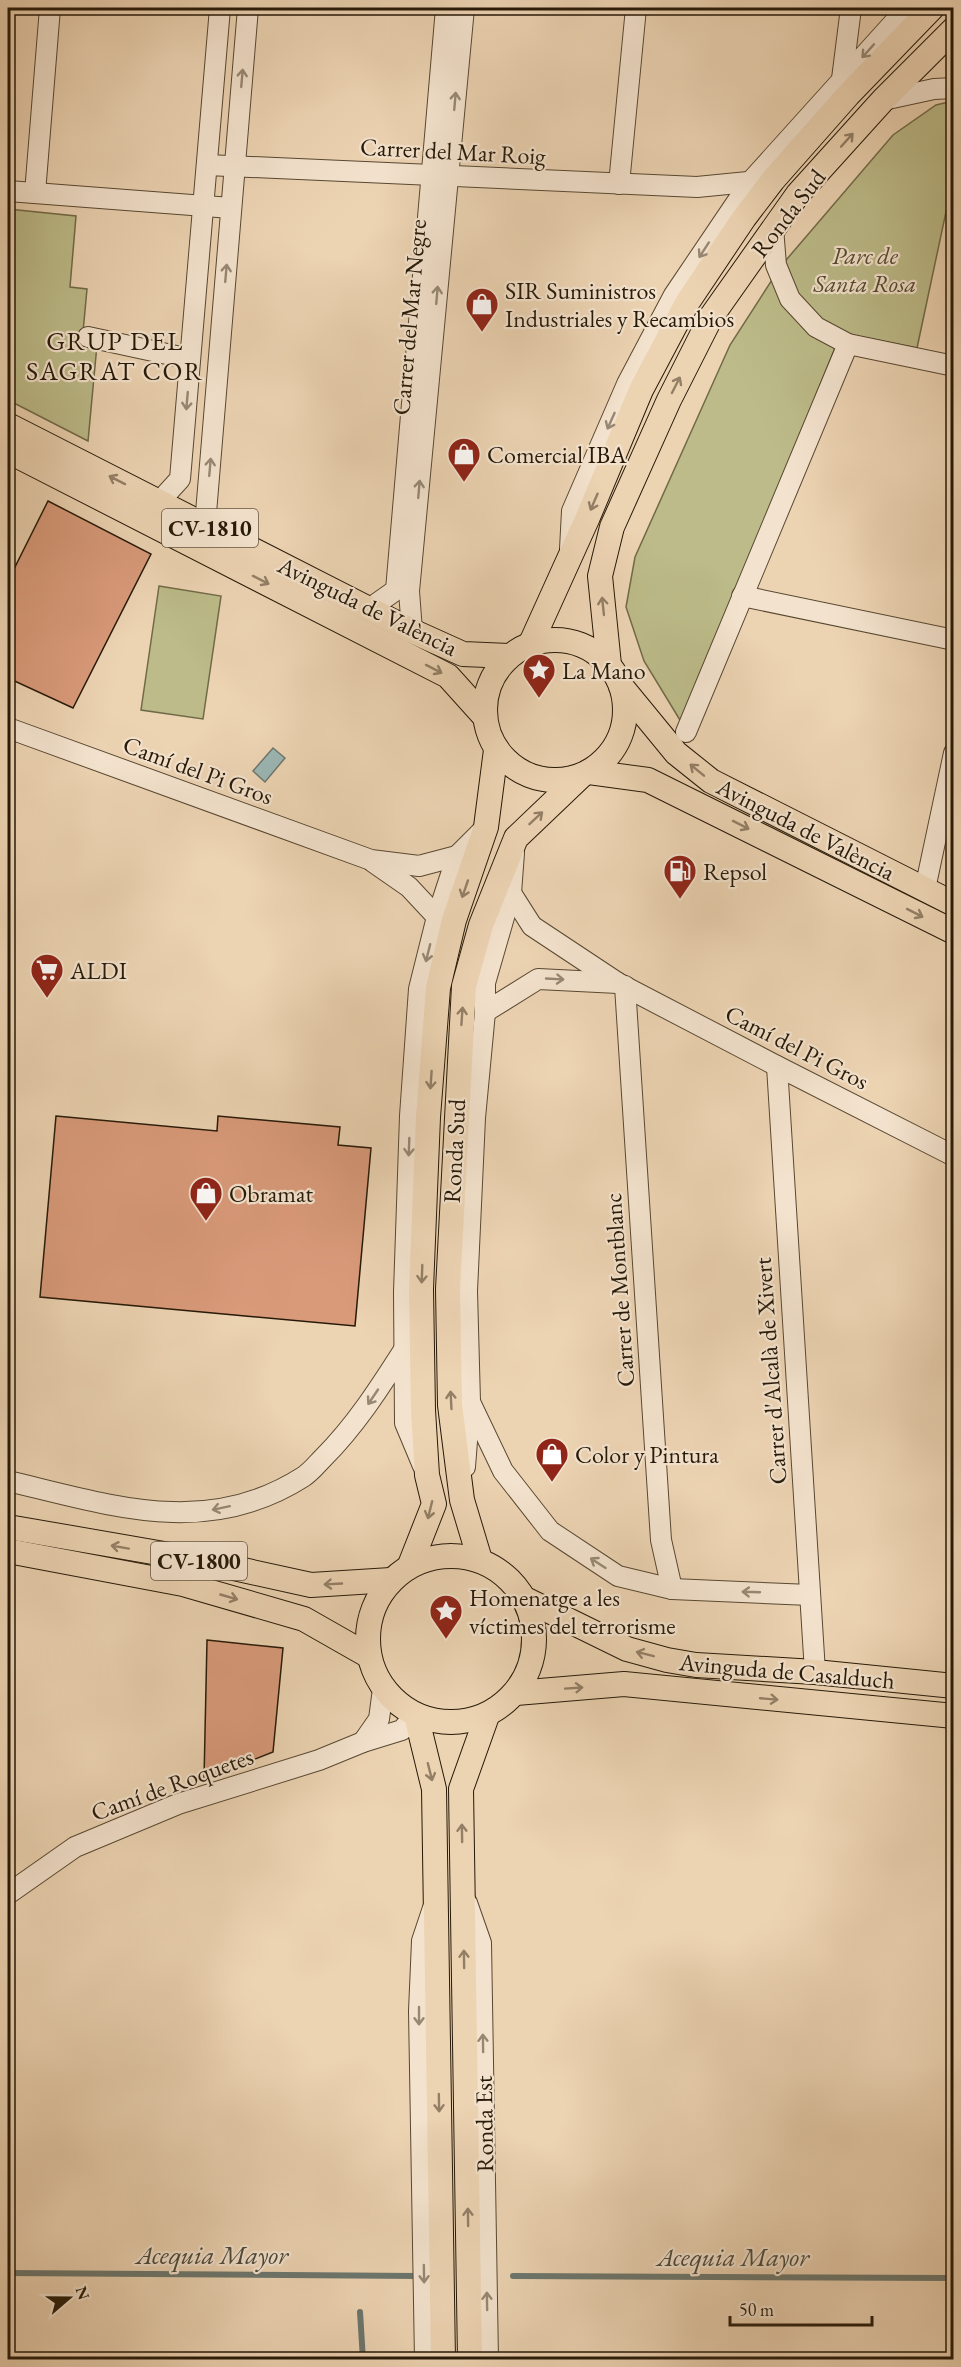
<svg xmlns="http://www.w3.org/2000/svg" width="961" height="2367" font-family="'EB Garamond',serif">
<rect width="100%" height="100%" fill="#ecd3b2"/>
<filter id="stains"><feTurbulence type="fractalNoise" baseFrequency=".00333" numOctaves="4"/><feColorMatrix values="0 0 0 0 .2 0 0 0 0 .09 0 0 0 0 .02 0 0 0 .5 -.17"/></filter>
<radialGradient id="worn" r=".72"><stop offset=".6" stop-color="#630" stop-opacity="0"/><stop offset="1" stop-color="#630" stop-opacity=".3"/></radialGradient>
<g fill="#bcbb89" stroke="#716a48" stroke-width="1.5">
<polygon points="953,101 953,179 917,348 841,333 683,725 644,661 626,607 635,557 730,345 781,266 893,135 936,105"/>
<polygon points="8,209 76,216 70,287 87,289 82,343 97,345 88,441 8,400"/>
<polygon points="159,586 221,596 203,719 141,710"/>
</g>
<polygon fill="#9bb6b4" stroke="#6c776f" stroke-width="1.5" points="273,748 285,758 265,782 253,771"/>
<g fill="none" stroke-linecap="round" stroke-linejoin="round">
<g stroke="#6c776f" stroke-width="6">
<polyline points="8,2273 416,2276"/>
<polyline points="513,2276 954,2278"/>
<polyline points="360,2312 363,2360"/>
</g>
</g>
<g fill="#d99a7a" stroke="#261908" stroke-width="1.5">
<polygon points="48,501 151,554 73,708 8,678 8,581"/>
<polygon points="56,1116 217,1131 218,1116 340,1127 338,1145 371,1148 355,1326 40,1297"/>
<polygon points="207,1640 283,1648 273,1752 204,1779"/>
</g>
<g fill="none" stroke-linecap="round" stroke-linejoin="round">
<g stroke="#584832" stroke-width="22">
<g id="minor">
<polyline points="842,79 851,8"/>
<polyline points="883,100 934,89 954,88"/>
<polyline points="207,165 697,187 758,181"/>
<polyline points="619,184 636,8"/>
<polyline points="8,191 231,208"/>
<polyline points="35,193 50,8"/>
<polyline points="773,228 776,265 790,299 816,327 848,344 954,366"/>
<polyline points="88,337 190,359"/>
<polyline points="159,502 180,479 220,8"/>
<polyline points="205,525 248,8"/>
<polyline points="570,549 572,511 627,384 674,295 751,181 907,8"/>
<polyline points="742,596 954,640"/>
<polyline points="369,609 396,590 446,8"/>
<polyline points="412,631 409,591 464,8"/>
<polyline points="8,728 371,860 419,866 457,856"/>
<polyline points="686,732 848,344"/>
<polyline points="373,862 409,887 437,917"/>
<polyline points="925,889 954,753"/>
<polyline points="511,893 532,926 618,983 777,1066 954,1156"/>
<polyline points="625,986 661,1540 672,1589"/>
<polyline points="485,1012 538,979 618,983"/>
<polyline points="777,1066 815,1672"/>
<polyline points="470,1402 503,1471 550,1531 618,1576 672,1589 810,1595"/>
<polyline points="423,1466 405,1423 404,1292 410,1116 419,989 437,917 457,856 484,829"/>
<polyline points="465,1467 470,1402 467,1291 475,1118 485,1012 485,983 511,893 514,853"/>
<path d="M8 1481C110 1505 206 1539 303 1477 311 1472 317 1464 323 1458 356 1425 380 1387 405 1348"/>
<polyline points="363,1742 379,1719 383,1689"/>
<polyline points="8,1894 75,1847 178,1804 319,1760 363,1742 402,1730 415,1715"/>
<polyline points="467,1903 481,1943 488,2360"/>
<polyline points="425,2360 419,2011 422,1941 433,1908"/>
</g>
</g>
<g stroke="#261908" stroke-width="26">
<g id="major">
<polyline points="8,425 412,631 463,654 509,656"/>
<polyline points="8,451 448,676 484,716"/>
<circle cx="555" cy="710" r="70"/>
<polyline points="531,643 588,517 641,390 687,303 744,218 773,180 848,95 932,8"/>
<polyline points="609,665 600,576 612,527 669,400 711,317 798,194 883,100 954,29"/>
<polyline points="621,686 676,753 711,781 954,904"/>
<polyline points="589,772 648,780 954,932"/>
<polyline points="8,1527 193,1559 311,1585 391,1580"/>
<polyline points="8,1551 183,1584 304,1619 369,1656"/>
<circle cx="451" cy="1639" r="83"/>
<polyline points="480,1560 462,1500 450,1405 448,1289 464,986 481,925 516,838 581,776"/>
<polyline points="410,1565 434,1504 427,1475 423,1410 421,1289 428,1117 438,988 454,920 486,827 496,750"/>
<polyline points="525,1599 627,1649 667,1660 696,1665 815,1672 954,1686"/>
<polyline points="516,1693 624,1684 954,1716"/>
<polyline points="416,1715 434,1789 443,2360"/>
<polyline points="470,2360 461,1789 487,1716"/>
</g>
</g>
<use href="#minor" stroke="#f3e2cd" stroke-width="20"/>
<use href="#major" stroke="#ecd3b2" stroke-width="24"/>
</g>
<defs><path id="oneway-shaft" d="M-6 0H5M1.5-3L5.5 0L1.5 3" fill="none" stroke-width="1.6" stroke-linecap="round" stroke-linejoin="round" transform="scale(1.5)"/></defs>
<g stroke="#978874">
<use href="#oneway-shaft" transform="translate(868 51) rotate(132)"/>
<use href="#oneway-shaft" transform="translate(242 78) rotate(-85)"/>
<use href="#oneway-shaft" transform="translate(455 101) rotate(-85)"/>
<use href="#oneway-shaft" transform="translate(704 250) rotate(123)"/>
<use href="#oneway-shaft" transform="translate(226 273) rotate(-85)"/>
<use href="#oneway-shaft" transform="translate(437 295) rotate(-85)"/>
<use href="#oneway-shaft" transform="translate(187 401) rotate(95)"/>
<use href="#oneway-shaft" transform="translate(611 421) rotate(114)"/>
<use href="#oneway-shaft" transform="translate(210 467) rotate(-85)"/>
<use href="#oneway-shaft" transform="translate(419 489) rotate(-85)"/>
<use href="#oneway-shaft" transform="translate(428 953) rotate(104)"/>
<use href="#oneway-shaft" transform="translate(555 979) rotate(3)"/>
<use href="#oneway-shaft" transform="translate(409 1147) rotate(92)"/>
<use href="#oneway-shaft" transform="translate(373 1397) rotate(124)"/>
<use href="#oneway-shaft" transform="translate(221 1508) rotate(168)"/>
<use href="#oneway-shaft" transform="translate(598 1563) rotate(-147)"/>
<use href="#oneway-shaft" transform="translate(751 1592) rotate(-178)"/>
<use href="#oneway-shaft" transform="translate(419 2016) rotate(90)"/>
<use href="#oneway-shaft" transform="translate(483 2043) rotate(-91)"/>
<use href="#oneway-shaft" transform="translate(424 2274) rotate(89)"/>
<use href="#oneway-shaft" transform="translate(487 2301) rotate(-91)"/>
</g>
<g stroke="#937f66">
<use href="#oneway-shaft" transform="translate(847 140) rotate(-48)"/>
<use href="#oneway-shaft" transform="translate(676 385) rotate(-63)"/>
<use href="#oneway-shaft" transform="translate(117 480) rotate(-153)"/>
<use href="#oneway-shaft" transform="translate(594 502) rotate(113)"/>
<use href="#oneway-shaft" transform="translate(261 580) rotate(27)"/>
<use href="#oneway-shaft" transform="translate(603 606) rotate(-96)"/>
<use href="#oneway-shaft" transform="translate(434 669) rotate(27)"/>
<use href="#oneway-shaft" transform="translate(697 770) rotate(-141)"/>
<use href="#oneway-shaft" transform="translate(536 818) rotate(-43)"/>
<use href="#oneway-shaft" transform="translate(741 825) rotate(27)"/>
<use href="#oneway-shaft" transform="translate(465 889) rotate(109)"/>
<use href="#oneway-shaft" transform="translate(915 913) rotate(27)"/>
<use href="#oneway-shaft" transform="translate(462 1016) rotate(-86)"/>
<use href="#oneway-shaft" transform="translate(431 1080) rotate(94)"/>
<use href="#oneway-shaft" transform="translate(422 1274) rotate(92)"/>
<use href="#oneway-shaft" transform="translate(451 1400) rotate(-93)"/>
<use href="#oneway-shaft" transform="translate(430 1510) rotate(104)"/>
<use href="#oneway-shaft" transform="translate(120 1547) rotate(-170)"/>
<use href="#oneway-shaft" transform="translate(333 1584) rotate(177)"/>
<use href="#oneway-shaft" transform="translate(229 1597) rotate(16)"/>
<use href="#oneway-shaft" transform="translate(645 1654) rotate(-166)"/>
<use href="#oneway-shaft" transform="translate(574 1688) rotate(-4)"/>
<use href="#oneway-shaft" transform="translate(769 1699) rotate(5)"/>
<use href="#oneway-shaft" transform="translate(430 1772) rotate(76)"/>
<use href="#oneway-shaft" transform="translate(462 1833) rotate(-91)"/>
<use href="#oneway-shaft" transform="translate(464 1959) rotate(-91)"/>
<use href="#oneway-shaft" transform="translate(439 2103) rotate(89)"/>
<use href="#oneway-shaft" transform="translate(468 2217) rotate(-91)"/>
</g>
<defs>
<g id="shop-pin" transform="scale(1.725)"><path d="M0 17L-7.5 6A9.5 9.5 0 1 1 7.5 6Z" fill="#8f2418" stroke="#f3e2cd"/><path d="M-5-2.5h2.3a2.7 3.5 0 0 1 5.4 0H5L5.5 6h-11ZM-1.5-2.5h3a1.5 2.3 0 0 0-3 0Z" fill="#fff"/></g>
<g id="sight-pin" transform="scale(1.725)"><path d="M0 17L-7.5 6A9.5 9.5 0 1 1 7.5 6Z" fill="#8f2418" stroke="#f3e2cd"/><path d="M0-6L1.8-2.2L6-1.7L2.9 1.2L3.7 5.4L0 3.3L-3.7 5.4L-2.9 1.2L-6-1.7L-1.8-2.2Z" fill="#fff"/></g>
<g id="fuel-pin" transform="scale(1.725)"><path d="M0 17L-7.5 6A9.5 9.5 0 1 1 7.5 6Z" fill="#8f2418" stroke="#f3e2cd"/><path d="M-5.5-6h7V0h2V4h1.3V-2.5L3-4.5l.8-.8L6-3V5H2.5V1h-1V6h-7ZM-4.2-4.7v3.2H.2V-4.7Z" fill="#fff"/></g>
<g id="supermarket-pin" transform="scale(1.725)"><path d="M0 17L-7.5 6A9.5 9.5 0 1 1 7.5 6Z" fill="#8f2418" stroke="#f3e2cd"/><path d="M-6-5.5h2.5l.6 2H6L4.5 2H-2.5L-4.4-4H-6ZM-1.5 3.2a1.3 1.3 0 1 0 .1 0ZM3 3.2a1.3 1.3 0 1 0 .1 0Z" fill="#fff"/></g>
</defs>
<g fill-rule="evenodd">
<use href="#shop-pin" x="482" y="304"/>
<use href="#shop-pin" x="464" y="454"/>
<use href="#sight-pin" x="539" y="670"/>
<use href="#fuel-pin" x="680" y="871"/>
<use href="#supermarket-pin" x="47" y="970"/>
<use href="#shop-pin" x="206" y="1193"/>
<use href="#shop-pin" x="552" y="1454"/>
<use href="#sight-pin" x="446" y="1611"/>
</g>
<g text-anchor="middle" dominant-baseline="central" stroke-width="4.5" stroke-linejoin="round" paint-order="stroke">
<g fill="#f3e2cd" stroke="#645543" stroke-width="1.5">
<rect x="162" y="509" width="96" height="38" rx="4.5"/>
<rect x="151" y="1542" width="96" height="38" rx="4.5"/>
</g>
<g font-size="22" font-weight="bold" fill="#261908">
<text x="210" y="528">CV-1810</text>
<text x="199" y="1561">CV-1800</text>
</g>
<g font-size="24" fill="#261908" stroke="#f3e2cd">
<text transform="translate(453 151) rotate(3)">Carrer del Mar Roig</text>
<text transform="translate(788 213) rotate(-52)">Ronda Sud</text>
<text transform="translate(409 317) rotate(-85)">Carrer del Mar Negre</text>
<text transform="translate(368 606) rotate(26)">Avinguda de València</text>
<text transform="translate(198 770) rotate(20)">Camí del Pi Gros</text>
<text transform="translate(806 829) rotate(27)">Avinguda de València</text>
<text transform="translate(797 1047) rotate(27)">Camí del Pi Gros</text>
<text transform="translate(454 1151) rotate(-87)">Ronda Sud</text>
<text transform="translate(619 1290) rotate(-94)">Carrer de Montblanc</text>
<text transform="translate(770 1371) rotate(-94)">Carrer d'Alcalà de Xivert</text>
<text transform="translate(787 1671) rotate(5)">Avinguda de Casalduch</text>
<text transform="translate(172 1784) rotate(-20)">Camí de Roquetes</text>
<text transform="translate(484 2124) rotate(-91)">Ronda Est</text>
</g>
<g font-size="24" font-style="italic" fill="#534a2f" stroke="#f3e2cd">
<text x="865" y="255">Parc de<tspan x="865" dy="28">Santa Rosa</tspan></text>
</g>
<g font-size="24" fill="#261908" stroke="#f3e2cd" text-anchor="start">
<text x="505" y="290">SIR Suministros<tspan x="505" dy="28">Industriales y Recambios</tspan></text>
<text x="487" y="454">Comercial IBA</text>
<text x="562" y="670">La Mano</text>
<text x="703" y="871">Repsol</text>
<text x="70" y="970">ALDI</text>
<text x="229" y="1193">Obramat</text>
<text x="575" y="1454">Color y Pintura</text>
<text x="469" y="1597">Homenatge a les<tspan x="469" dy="28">víctimes del terrorisme</tspan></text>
</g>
<g font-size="26" letter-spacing="1.5" fill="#261908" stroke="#f3e2cd">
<text x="115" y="341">GRUP DEL<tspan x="115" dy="30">SAGRAT COR</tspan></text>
</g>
<g font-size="26" font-style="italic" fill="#49483c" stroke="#f3e2cd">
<text x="212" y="2255">Acequia Mayor</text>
<text x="733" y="2257">Acequia Mayor</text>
</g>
</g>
<rect width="961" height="2367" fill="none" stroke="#ecd3b2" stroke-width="30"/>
<rect x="9" y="9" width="943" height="2349" fill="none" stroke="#261908" stroke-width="3"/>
<rect x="15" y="15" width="931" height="2337" fill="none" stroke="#261908" stroke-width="1.5"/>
<g transform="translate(69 2298) rotate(70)" stroke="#f3e2cd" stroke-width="4.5" paint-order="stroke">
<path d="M0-4.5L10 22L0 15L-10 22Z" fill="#261908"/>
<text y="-9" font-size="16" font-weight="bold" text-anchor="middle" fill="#261908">N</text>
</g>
<path d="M730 2316v9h142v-9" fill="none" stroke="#261908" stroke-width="3"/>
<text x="739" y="2316" font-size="18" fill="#261908" stroke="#f3e2cd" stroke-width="4.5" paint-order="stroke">50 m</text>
<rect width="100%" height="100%" filter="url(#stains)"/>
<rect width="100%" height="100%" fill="url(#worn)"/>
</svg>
